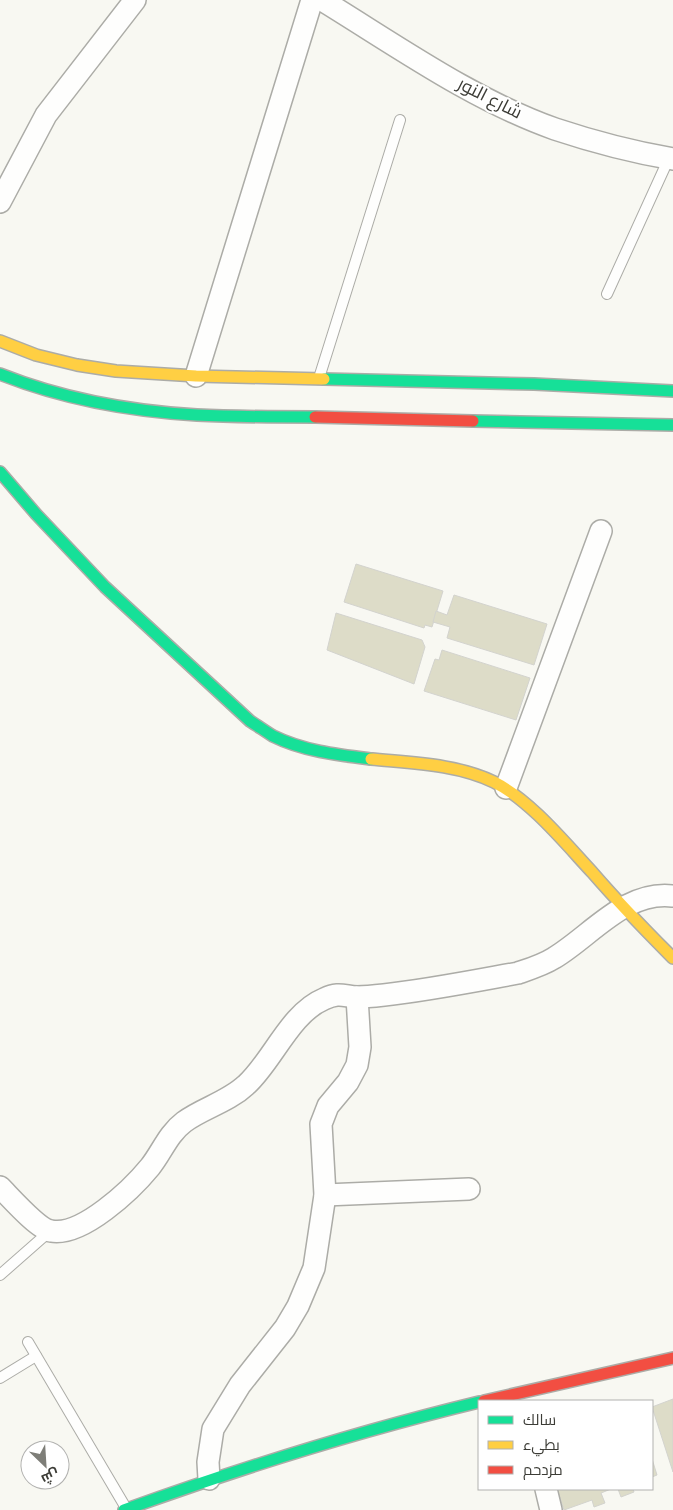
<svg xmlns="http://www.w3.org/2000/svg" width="673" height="1510" font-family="Karla,Cairo,sans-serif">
<rect width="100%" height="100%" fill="#f8f8f2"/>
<g fill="#dddcc8" stroke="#d3d3ce">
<polygon points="356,564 443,591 432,627 425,625 424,628 344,602"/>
<polygon points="454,595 547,624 534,665 447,638 450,627 433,622 436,611 447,615"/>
<polygon points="336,613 422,640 425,647 414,684 327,650"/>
<polygon points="442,650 530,678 516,720 424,691 435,659 439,660"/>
<polygon points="673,1399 673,1472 652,1407"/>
<polygon points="652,1459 657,1475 652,1477"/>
<polygon points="557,1489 611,1489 601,1493 605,1503 594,1507 592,1500 564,1510"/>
<polygon points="618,1489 633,1489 634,1492 621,1497"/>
</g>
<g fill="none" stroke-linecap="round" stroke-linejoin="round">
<g stroke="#acaca7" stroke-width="12">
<g id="lane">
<polyline points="607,294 669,158"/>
<polyline points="319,378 400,120"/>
<polyline points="0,1275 50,1231"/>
<polyline points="28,1342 126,1508"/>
<polyline points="0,1378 36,1356"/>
</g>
</g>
<g stroke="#acaca7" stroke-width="24">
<g id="street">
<path d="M322 0C397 46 473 100 555 129 594 142 633 152 673 159"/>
<polyline points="0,202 46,115 135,0"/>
<polyline points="196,376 312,0"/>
<polyline points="506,788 601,531"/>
<path d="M0 1187C11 1198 38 1229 51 1231 82 1237 132 1189 150 1167 162 1152 168 1134 184 1122 203 1108 228 1102 246 1085 272 1062 290 1013 324 999 339 992 343 996 357 997 366 997 375 996 384 995 429 990 474 981 518 973 530 969 543 965 554 958 591 936 625 890 673 896"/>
<polyline points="325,1195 469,1189"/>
<polyline points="209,1479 208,1462 213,1429 240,1385 285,1328 298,1306 314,1268 325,1195 321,1124 328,1106 348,1082 357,1065 360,1047 357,997"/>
<polyline points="546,1489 551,1510"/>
</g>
</g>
<g stroke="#acaca7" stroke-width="14">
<g id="fast">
<path d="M0 374C63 399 129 411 197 415 236 417 276 417 315 417"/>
<polyline points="324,379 534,384 673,391"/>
<polyline points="473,421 673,425"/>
<path d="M0 472 36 514 105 587 250 721C258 726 265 731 273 736 303 751 338 755 371 759"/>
<path d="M124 1510C241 1468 359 1431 479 1402"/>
</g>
</g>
<g stroke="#acaca7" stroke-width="14">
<g id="slow">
<polyline points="0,341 36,355 77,365 116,371 196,376 324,379"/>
<path d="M371 759C411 763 457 764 494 782 530 800 565 843 592 872 618 902 645 930 673 958"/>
</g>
</g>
<g stroke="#acaca7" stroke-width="14">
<g id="jam">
<polyline points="315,417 473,421"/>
<polyline points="484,1401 673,1358"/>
</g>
</g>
<use href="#lane" stroke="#fefefd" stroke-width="10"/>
<use href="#street" stroke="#fefefd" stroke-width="21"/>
<use href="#fast" stroke="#16e098" stroke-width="11"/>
<use href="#slow" stroke="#ffcf43" stroke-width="11"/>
<use href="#jam" stroke="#f24e42" stroke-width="11"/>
</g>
<g text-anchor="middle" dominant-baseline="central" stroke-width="4" stroke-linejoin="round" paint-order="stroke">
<g font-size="18" fill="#3c3c36" stroke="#fff">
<text transform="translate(490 98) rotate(27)">شارع النور</text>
</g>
</g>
<rect x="478" y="1400" width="175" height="90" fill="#ffffff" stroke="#b1b1af"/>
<rect x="488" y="1416" width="25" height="8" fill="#16e098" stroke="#b1b1af"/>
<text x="523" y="1425" font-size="15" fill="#3c3c36">سالك</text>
<rect x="488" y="1441" width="25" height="8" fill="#ffcf43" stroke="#b1b1af"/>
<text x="523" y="1450" font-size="15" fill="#3c3c36">بطيء</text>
<rect x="488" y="1466" width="25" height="8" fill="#f24e42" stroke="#b1b1af"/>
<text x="523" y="1475" font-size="15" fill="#3c3c36">مزدحم</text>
<g transform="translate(45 1465) rotate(155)"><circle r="24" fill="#ffffff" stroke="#b1b1af"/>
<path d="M0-4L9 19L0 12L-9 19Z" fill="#7e7e78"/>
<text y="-8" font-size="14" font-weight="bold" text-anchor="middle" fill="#3c3c36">ش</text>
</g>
</svg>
